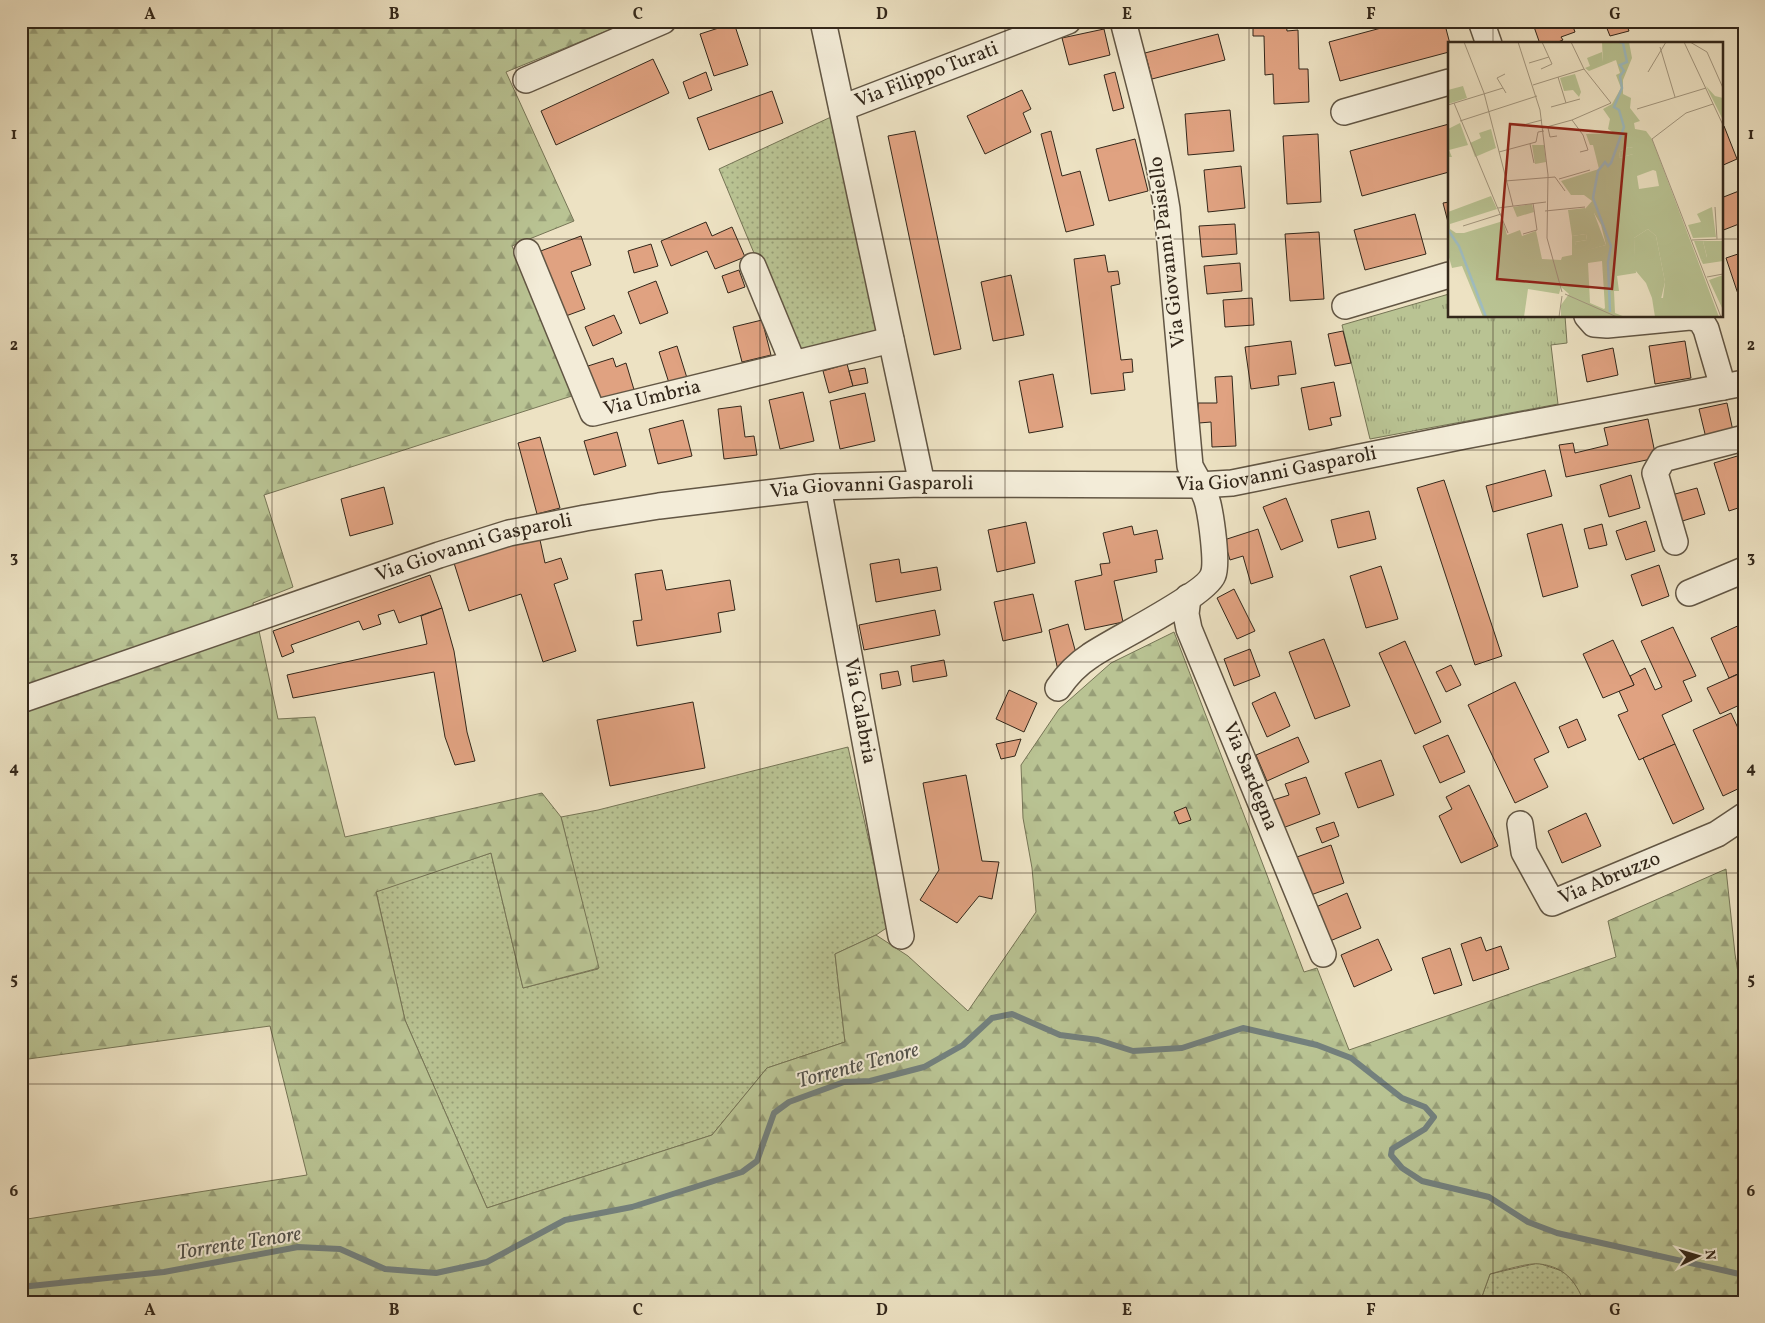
<svg xmlns="http://www.w3.org/2000/svg" width="1765" height="1323" font-family="Vollkorn,serif">
<defs>
<pattern id="grass-dots" width="8" height="8" patternUnits="userSpaceOnUse" patternTransform="scale(1.25)"><rect width="8" height="8" fill="#b9c393"/><path d="M2 2h.1M6 6h.1" fill="none" stroke="#979e77" stroke-width="1.8" stroke-linecap="round"/></pattern>
<pattern id="forest-firs" width="22" height="20" patternUnits="userSpaceOnUse" patternTransform="scale(1.25)"><rect width="22" height="20" fill="#b9c393"/><path d="M5 1l3.5 6h-7zM16 11l3.5 6h-7z" fill="#979e77"/></pattern>
<pattern id="park-tufts" width="24" height="20" patternUnits="userSpaceOnUse" patternTransform="scale(1.25)"><rect width="24" height="20" fill="#b9c393"/><path d="M3 7l-1-3M5 7V3M7 7l1-3M15 17l-1-3M17 17v-4M19 17l1-3" fill="none" stroke="#979e77"/></pattern>
</defs>
<rect width="100%" height="100%" fill="#ede2c3"/>
<filter id="stains"><feTurbulence type="fractalNoise" baseFrequency=".004" numOctaves="4"/><feColorMatrix values="0 0 0 0 .2 0 0 0 0 .09 0 0 0 0 .02 0 0 0 .5 -.17"/></filter>
<radialGradient id="worn" r=".72"><stop offset=".6" stop-color="#630" stop-opacity="0"/><stop offset="1" stop-color="#630" stop-opacity=".3"/></radialGradient>
<g fill="url(#grass-dots)" stroke="#767556">
<polygon points="831,117 877,332 796,354 719,169"/>
<polygon points="848,747 888,927 876,935 835,954 845,1042 767,1068 712,1135 487,1208 405,1020 376,891 491,853 523,988 598,969 561,817 598,810"/>
<polygon points="1538,1263 1565,1272 1579,1289 1584,1302 1480,1302 1490,1274"/>
</g>
<path fill="url(#forest-firs)" stroke="#767556" d="M21 21H631L506 72 574 221 512 246 578 394 264 495 293 587 253 603 278 719 315 717 345 837 542 793 561 817 599 968 523 988 491 853 376 892 405 1020 487 1208 712 1135 767 1068 845 1042 835 954 876 935 908 956 968 1011 1036 912 1032 868 1023 818 1021 765 1059 709 1111 663 1174 632 1304 972 1317 968 1349 1050 1616 957 1608 921 1726 869 1735 954 1744 1010V1302H1584C1575 1280 1564 1267 1540 1264 1530 1262 1501 1271 1490 1274L1480 1302H21V1220L307 1175 270 1026 21 1060Z"/>
<polygon fill="url(#park-tufts)" stroke="#767556" points="1449,294 1449,316 1565,316 1567,343 1551,345 1558,404 1370,439 1342,325"/>
<g fill="none" stroke-linecap="round" stroke-linejoin="round">
<polyline stroke="#73807d" stroke-width="6" points="21,1287 164,1272 298,1247 340,1249 385,1269 436,1273 487,1262 565,1220 632,1207 742,1172 757,1161 774,1113 789,1102 844,1082 870,1081 924,1067 963,1045 992,1018 1012,1014 1060,1035 1098,1040 1133,1051 1182,1048 1243,1028 1317,1045 1351,1058 1402,1098 1425,1107 1434,1117 1425,1129 1392,1149 1391,1155 1402,1168 1422,1181 1489,1197 1528,1222 1557,1233 1744,1275"/>
</g>
<g fill="#e0a281" stroke="#33271a">
<polygon points="1253,21 1286,21 1287,31 1298,30 1299,69 1308,69 1309,102 1274,104 1273,74 1265,75 1264,36 1253,36"/>
<polygon points="1407,21 1444,21 1450,44 1449,52 1340,81 1329,42"/>
<polygon points="1532,21 1571,21 1575,32 1561,37 1563,40 1553,44 1540,44"/>
<polygon points="1604,21 1625,21 1629,31 1610,36"/>
<polygon points="734,23 748,65 714,76 700,34"/>
<polygon points="1104,29 1110,55 1069,65 1062,38"/>
<polygon points="1218,34 1225,60 1152,79 1145,53"/>
<polygon points="653,59 669,93 556,145 541,111"/>
<polygon points="706,72 712,90 689,99 683,82"/>
<polygon points="1115,72 1124,108 1113,111 1104,75"/>
<polygon points="1022,90 1031,109 1023,113 1031,132 985,154 967,116"/>
<polygon points="772,91 783,123 709,150 697,118"/>
<polygon points="1230,110 1234,151 1188,155 1185,114"/>
<polygon points="1449,124 1449,172 1362,196 1350,151"/>
<polygon points="1724,126 1737,159 1721,166 1721,127"/>
<polygon points="915,131 961,349 934,355 888,136"/>
<polygon points="1051,131 1062,176 1080,171 1094,225 1066,232 1041,134"/>
<polygon points="1318,134 1321,202 1287,204 1283,136"/>
<polygon points="1135,139 1148,191 1109,201 1096,149"/>
<polygon points="1241,166 1245,208 1208,212 1204,170"/>
<polygon points="1744,189 1744,222 1721,231 1721,198"/>
<polygon points="1449,202 1449,226 1443,203"/>
<polygon points="1415,214 1426,254 1365,270 1354,230"/>
<polygon points="706,222 712,236 732,227 745,257 715,269 707,251 671,266 661,241"/>
<polygon points="1235,224 1237,254 1202,257 1199,226"/>
<polygon points="1319,232 1324,299 1290,301 1285,234"/>
<polygon points="581,236 591,265 571,272 585,309 563,317 538,252"/>
<polygon points="651,244 658,266 634,273 628,251"/>
<polygon points="1744,252 1744,292 1738,294 1726,258"/>
<polygon points="1105,255 1108,272 1118,271 1120,284 1111,286 1121,360 1132,359 1133,372 1123,373 1125,390 1091,394 1074,259"/>
<polygon points="1240,263 1242,291 1207,294 1204,266"/>
<polygon points="739,270 745,287 728,293 722,276"/>
<polygon points="1011,275 1024,335 993,341 981,282"/>
<polygon points="656,281 668,313 640,324 628,292"/>
<polygon points="1252,298 1254,325 1225,327 1223,300"/>
<polygon points="614,315 622,333 593,346 585,327"/>
<polygon points="762,320 771,355 742,362 733,327"/>
<polygon points="1343,331 1351,363 1335,366 1328,334"/>
<polygon points="1291,341 1296,374 1278,376 1279,385 1251,389 1245,347"/>
<polygon points="1685,341 1691,378 1655,384 1649,346"/>
<polygon points="677,346 687,378 669,383 659,352"/>
<polygon points="1613,348 1618,375 1587,382 1582,355"/>
<polygon points="613,358 616,367 626,363 635,393 600,404 588,366"/>
<polygon points="847,364 853,386 829,393 823,371"/>
<polygon points="865,368 868,383 853,386 849,371"/>
<polygon points="1053,374 1063,427 1029,433 1019,381"/>
<polygon points="1232,376 1236,446 1212,447 1211,422 1199,423 1198,403 1217,403 1215,377"/>
<polygon points="1334,382 1341,416 1330,418 1332,425 1309,430 1301,388"/>
<polygon points="803,392 814,441 780,449 769,400"/>
<polygon points="865,393 875,441 840,449 830,401"/>
<polygon points="1727,403 1733,431 1706,438 1699,409"/>
<polygon points="741,406 745,437 754,436 757,455 724,459 718,409"/>
<polygon points="1648,419 1656,458 1566,477 1559,445 1573,443 1575,453 1608,445 1604,428"/>
<polygon points="683,420 692,456 658,464 649,429"/>
<polygon points="617,432 626,466 594,475 584,441"/>
<polygon points="540,437 560,508 537,514 518,443"/>
<polygon points="1744,454 1744,506 1729,511 1714,463"/>
<polygon points="1545,470 1552,496 1493,512 1486,486"/>
<polygon points="1631,475 1640,508 1609,517 1600,485"/>
<polygon points="1444,480 1502,656 1475,665 1417,488"/>
<polygon points="384,487 393,524 350,536 341,499"/>
<polygon points="1697,488 1705,514 1676,523 1668,496"/>
<polygon points="1286,498 1303,541 1281,550 1263,507"/>
<polygon points="1369,511 1376,539 1338,548 1331,520"/>
<polygon points="1646,521 1655,551 1626,560 1616,531"/>
<polygon points="1026,522 1035,563 997,572 988,530"/>
<polygon points="1562,524 1578,587 1543,597 1527,534"/>
<polygon points="1602,524 1607,545 1589,549 1584,529"/>
<polygon points="1132,526 1134,535 1157,530 1163,559 1155,560 1157,572 1114,581 1123,622 1085,630 1075,581 1102,575 1100,564 1110,563 1103,533"/>
<polygon points="1258,529 1273,577 1251,584 1243,556 1230,560 1224,540"/>
<polygon points="540,540 545,563 561,558 568,579 554,584 576,651 543,662 521,594 469,611 454,563 509,545"/>
<polygon points="899,559 901,573 937,567 941,590 876,602 870,564"/>
<polygon points="1659,565 1669,596 1642,606 1631,575"/>
<polygon points="1381,566 1398,619 1366,628 1350,576"/>
<polygon points="662,570 666,590 730,580 735,610 718,613 721,632 637,646 633,621 642,620 635,574"/>
<polygon points="430,575 442,608 399,623 394,610 378,615 381,624 363,630 359,621 291,645 294,652 282,657 273,631"/>
<polygon points="1234,589 1255,631 1237,639 1217,598"/>
<polygon points="1033,594 1042,632 1003,641 994,602"/>
<polygon points="442,608 454,651 467,732 475,761 455,765 445,737 434,672 293,698 287,675 427,644 421,616"/>
<polygon points="935,610 940,635 864,650 859,625"/>
<polygon points="1068,624 1077,657 1059,675 1049,630"/>
<polygon points="1742,624 1744,629 1744,671 1729,678 1711,638"/>
<polygon points="1673,627 1696,676 1683,681 1692,701 1662,715 1675,744 1639,760 1618,715 1628,711 1619,691 1634,685 1630,676 1645,668 1655,690 1662,687 1641,641"/>
<polygon points="1324,639 1350,706 1315,719 1289,652"/>
<polygon points="1613,640 1634,685 1603,698 1583,654"/>
<polygon points="1405,641 1441,722 1415,734 1379,653"/>
<polygon points="1250,649 1260,676 1234,686 1224,659"/>
<polygon points="944,660 947,676 913,682 911,666"/>
<polygon points="1451,665 1461,685 1446,692 1436,672"/>
<polygon points="898,671 901,685 882,689 880,674"/>
<polygon points="1743,672 1744,703 1720,714 1707,688"/>
<polygon points="1515,682 1549,752 1534,759 1548,787 1515,803 1468,705"/>
<polygon points="1009,690 1037,703 1024,732 996,719"/>
<polygon points="1275,692 1290,726 1267,737 1252,703"/>
<polygon points="693,702 705,768 610,786 597,720"/>
<polygon points="1731,713 1744,741 1744,786 1723,796 1693,730"/>
<polygon points="1577,719 1586,740 1568,748 1559,727"/>
<polygon points="1448,735 1465,772 1440,783 1423,746"/>
<polygon points="1298,737 1309,762 1267,781 1256,755"/>
<polygon points="1021,739 1015,756 1001,759 996,744"/>
<polygon points="1675,744 1704,809 1673,824 1643,758"/>
<polygon points="1381,760 1394,795 1358,808 1345,773"/>
<polygon points="966,775 982,861 999,862 992,899 979,896 957,923 920,900 939,870 923,783"/>
<polygon points="1306,777 1320,814 1280,829 1270,801 1289,795 1285,784"/>
<polygon points="1469,785 1498,846 1461,863 1439,816 1452,809 1446,797"/>
<polygon points="1186,807 1191,820 1179,824 1174,812"/>
<polygon points="1586,813 1601,846 1562,863 1548,831"/>
<polygon points="1334,822 1339,836 1322,843 1316,828"/>
<polygon points="1331,845 1344,883 1308,896 1294,858"/>
<polygon points="1347,893 1361,928 1330,941 1316,907"/>
<polygon points="1481,937 1486,951 1501,946 1509,969 1473,981 1461,944"/>
<polygon points="1378,939 1392,970 1354,987 1341,955"/>
<polygon points="1450,948 1462,985 1434,994 1422,958"/>
</g>
<g fill="none" stroke-linecap="round" stroke-linejoin="round">
<g stroke="#625644" stroke-width="28">
<g id="minor">
<polyline points="823,21 922,484"/>
<polyline points="1481,21 1489,44"/>
<polyline points="526,80 663,21"/>
<path id="s1" d="M842 108 1068 21"/>
<polyline points="1344,112 1449,82"/>
<path id="s2" d="M527 252 593 413 891 340"/>
<polyline points="753,266 793,363"/>
<polyline points="1345,306 1449,275"/>
<polyline points="1587,316 1594,324 1607,325 1690,317 1700,319 1706,329 1723,387"/>
<path id="s3" d="M818 487 901 936"/>
<polyline points="1675,542 1655,473 1663,459 1744,438"/>
<polyline points="1689,593 1744,570"/>
<path id="s4" d="M1188 597 1186 614 1189 629 1323 954"/>
<path d="M1058 688C1067 675 1076 665 1090 656 1111 641 1206 595 1213 575 1218 563 1211 517 1208 504 1205 491 1196 478 1190 466L1167 209C1157 145 1139 84 1123 21"/>
<path id="s5" d="M21 700 439 555 509 533 585 518 659 506 818 487 922 484 1199 485 1232 483 1464 436 1744 383"/>
<path id="s6" d="M1520 824 1524 852 1552 903 1717 834 1744 816"/>
</g>
</g>
<use href="#minor" stroke="#f3ecd8" stroke-width="25"/>
</g>
<path fill="none" stroke="#33271a" stroke-width="1" stroke-opacity="0.55" d="M272 21V1302M516 21V1302M760 21V1302M1005 21V1302M1249 21V1302M1493 21V44M21 239H1449M1721 239H1744M1493 316V1302M21 450H1744M21 662H1744M21 873H1744M21 1084H1744"/>
<g text-anchor="middle" dominant-baseline="central" stroke-width="4" stroke-linejoin="round" paint-order="stroke">
<g font-size="20" fill="#33271a" stroke="#f3ecd8">
<text stroke="none"><textPath href="#s1" startOffset="91">Via Filippo Turati</textPath></text>
<text transform="translate(1168 252) rotate(-97)">Via Giovanni Paisiello</text>
<text stroke="none"><textPath href="#s2" startOffset="235">Via Umbria</textPath></text>
<text stroke="none"><textPath href="#s5" startOffset="1288">Via Giovanni Gasparoli</textPath></text>
<text stroke="none"><textPath href="#s5" startOffset="882">Via Giovanni Gasparoli</textPath></text>
<text stroke="none"><textPath href="#s5" startOffset="478">Via Giovanni Gasparoli</textPath></text>
<text stroke="none"><textPath href="#s3" startOffset="228">Via Calabria</textPath></text>
<text stroke="none"><textPath href="#s4" startOffset="192">Via Sardegna</textPath></text>
<text stroke="none"><textPath href="#s6" startOffset="149">Via Abruzzo</textPath></text>
</g>
<g font-size="21" font-style="italic" fill="#53534c" stroke="#f3ecd8">
<text transform="translate(858 1066) rotate(-15)">Torrente Tenore</text>
<text transform="translate(239 1244) rotate(-9)">Torrente Tenore</text>
</g>
</g>
<g transform="translate(1448 42)">
<rect width="275" height="275" fill="#ede2c3"/>
<path d="M154 10 155 20 168 18 141 29 137 26 142 24 139 16ZM15 44 19 56 0 62V48ZM43 87 48 106 27 115 22 101 33 96 31 91ZM181 105 185 106V112L171 116 172 109ZM84 162 86 170 69 175 65 165ZM264 165 268 195 245 196 240 183 253 180 249 172ZM137 166 139 171H146L158 203 129 211 127 200 139 198 138 192 124 194 120 168ZM200 187 208 194 217 240 213 257 204 256 198 241 187 228 186 196ZM255 199H275V219L255 222 253 218 259 215ZM275 233V268L261 238Z" fill="#b9c393"/>
<path d="M154 0H181L184 16 175 38V52L183 56 182 66 192 79 186 81 187 87 198 89 204 97 271 275H207L204 256H215L217 240 208 194 200 187 186 196 188 231 169 234 171 249H166L167 271 177 275H113V263L121 252 113 245 111 252 80 247 76 275H35L14 224 4 226 0 212V170L43 154 49 167 2 182V187L8 191H16L55 179 59 193 72 188 74 194 88 189 94 217 113 218 114 215 124 213V194L138 192 139 198 127 200 130 210 158 203 153 183 146 171H138L137 167 144 159 136 153H123L113 139 151 127 145 103H142L138 92 166 91 160 87 162 77 155 67 164 62 173 46 168 33 172 31 168 18 155 21ZM181 105 185 106V112L171 116 172 109ZM205 128 208 129 211 144 191 147 189 134ZM154 219 157 266 156 267 142 261 140 221ZM127 32 133 50 131 55 125 48 116 49 112 36ZM258 44 267 54 275 56V78ZM12 81 20 103 1 108 4 115H0V87ZM246 199H255L259 216 253 218Z" fill="#b9c393" fill-rule="evenodd"/>
<path d="M84 103H96L98 120 87 122Z" fill="#b9c393"/>
<path fill="none" stroke="#9ebbbf" stroke-width="2.5" d="M0 188 11 204 38 275M162 270 160 220 163 204 145 156 150 129 157 120 160 124 163 121 176 85 171 68 166 65 174 46 172 34 176 29 172 23 179 20 175 1 171 0"/>
<path fill="none" stroke="#a3977f" stroke-width="1" d="M16 0 36 51 65 164M70 0 92 68 100 133 99 196 114 250M236 0 275 83M242 0 259 10 275 46M212 5 227 55M81 21 101 15M93 27 104 22 94 0M200 30 218 0M57 32 49 36 58 51M110 35 118 61M85 43 136 27M6 61 60 191M265 62 238 71 204 97 273 275M0 63 55 46M103 65 132 57M189 67 258 46M124 78 135 93 140 108 132 110M12 79 89 54M75 83 94 78M95 86 124 78 163 61 136 27 123 0M100 86 102 95 109 94M82 102 86 121M51 110 88 100 90 90 96 89M111 137 142 128M57 139 107 135 117 149M267 165 269 197M50 166 98 160M97 169 137 165M15 184 53 172M75 192 89 188 85 161M244 198 275 197M259 235 275 232M117 252 169 275M111 275 114 254"/>
<path fill="#8f2418" fill-opacity="0.15" stroke="#8f2418" stroke-width="2.5" d="M62 82 178 92 164 247 49 237Z"/>
<rect width="275" height="275" fill="none" stroke="#33271a" stroke-width="2.5"/>
</g>
<rect width="1765" height="1323" fill="none" stroke="#ede2c3" stroke-width="55"/>
<g transform="translate(1698 1256) rotate(85)" stroke="#f3ecd8" stroke-width="4" paint-order="stroke">
<path d="M0-4L9 19L0 12L-9 19Z" fill="#33271a"/>
<text y="-8" font-size="14" font-weight="bold" text-anchor="middle" fill="#33271a">N</text>
</g>
<rect x="28" y="28" width="1710" height="1268" fill="none" stroke="#33271a" stroke-width="2"/>
<g font-size="16" text-anchor="middle" font-weight="bold" fill="#33271a">
<text x="150" y="19">A</text>
<text x="394" y="19">B</text>
<text x="638" y="19">C</text>
<text x="882" y="19">D</text>
<text x="1127" y="19">E</text>
<text x="1371" y="19">F</text>
<text x="1615" y="19">G</text>
<text x="14" y="139">1</text>
<text x="1751" y="139">1</text>
<text x="14" y="350">2</text>
<text x="1751" y="350">2</text>
<text x="14" y="562">3</text>
<text x="1751" y="562">3</text>
<text x="14" y="773">4</text>
<text x="1751" y="773">4</text>
<text x="14" y="984">5</text>
<text x="1751" y="984">5</text>
<text x="14" y="1196">6</text>
<text x="1751" y="1196">6</text>
<text x="150" y="1315">A</text>
<text x="394" y="1315">B</text>
<text x="638" y="1315">C</text>
<text x="882" y="1315">D</text>
<text x="1127" y="1315">E</text>
<text x="1371" y="1315">F</text>
<text x="1615" y="1315">G</text>
</g>
<rect width="100%" height="100%" filter="url(#stains)"/>
<rect width="100%" height="100%" fill="url(#worn)"/>
</svg>
